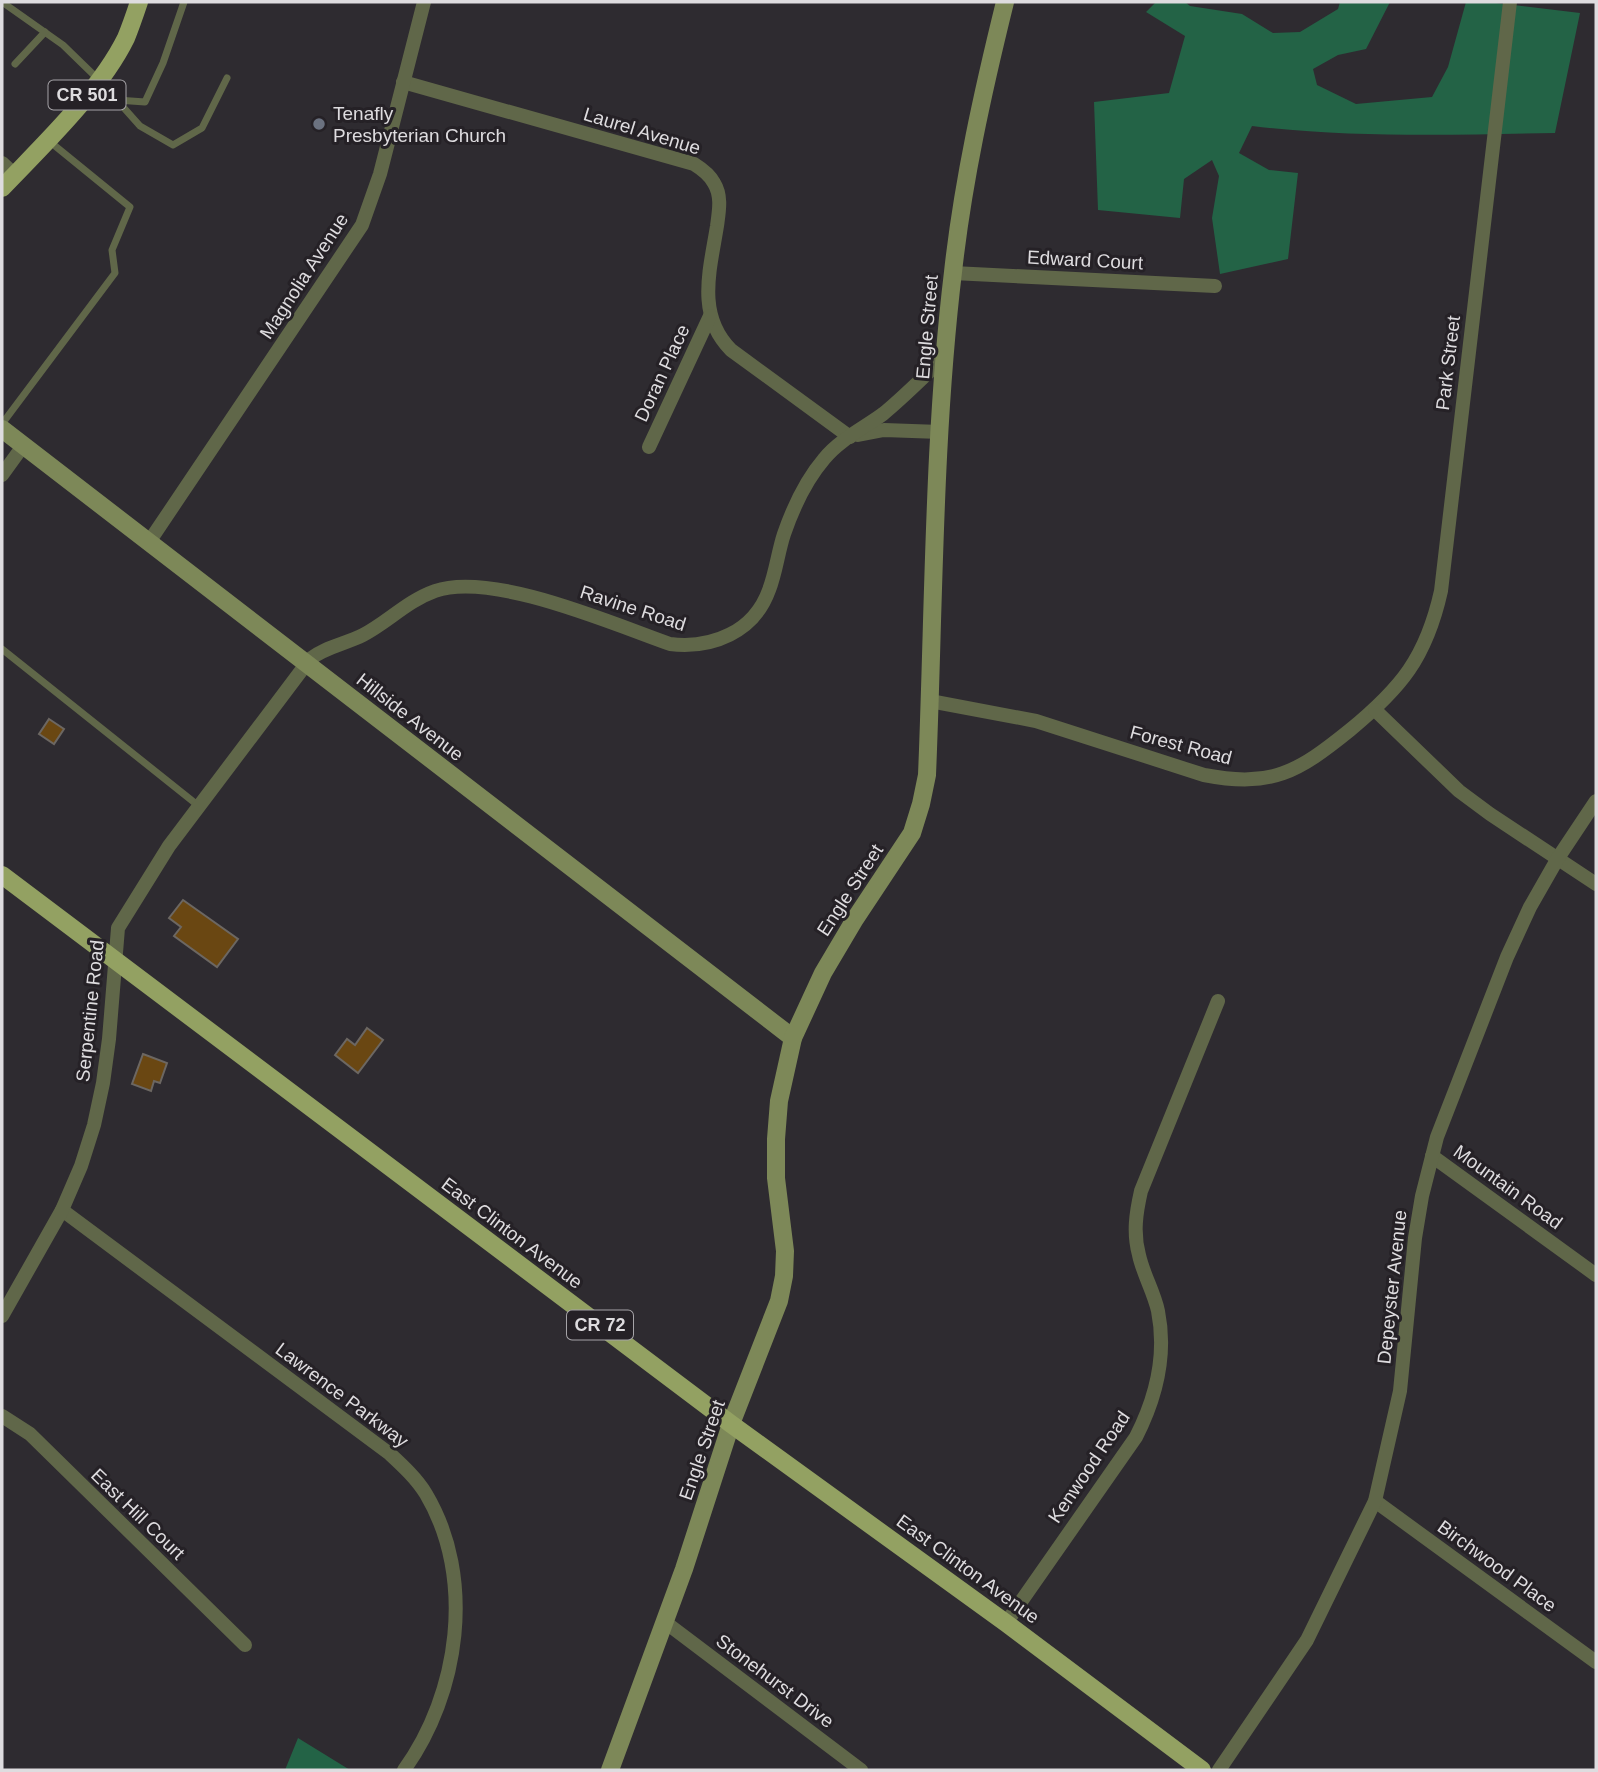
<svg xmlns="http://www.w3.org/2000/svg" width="1598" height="1772" font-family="Arial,sans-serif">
<rect width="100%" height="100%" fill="#2e2b30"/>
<g fill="#236346">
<path d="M1156 2H1185L1190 6 1242 14 1273 33 1300 32 1338 9 1340 2H1390L1366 49 1338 55 1313 69 1317 85 1356 104 1432 97 1448 67 1466 2H1488L1580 13 1555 133C1453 135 1353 138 1252 126L1239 153 1269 170 1298 173 1288 259 1220 274 1212 218 1219 176 1212 160 1184 179 1180 218 1098 210 1094 102 1169 93 1185 36 1146 12Z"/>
<polygon points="298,1738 350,1770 285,1770"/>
</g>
<g fill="#6a4712" stroke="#6c6762" stroke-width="2">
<polygon points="49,719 64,729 54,744 39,734"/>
<polygon points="183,900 238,939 217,967 174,936 181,927 169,918"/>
<polygon points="367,1028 383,1040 358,1073 335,1055 347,1039 355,1045"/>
<polygon points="143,1054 167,1063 160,1083 154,1081 151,1091 132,1084"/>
</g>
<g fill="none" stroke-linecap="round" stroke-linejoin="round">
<g stroke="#606749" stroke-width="7">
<polyline points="2,2 63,45 99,80 140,126 173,145 202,128 227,78"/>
<polyline points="15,64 45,32"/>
<polyline points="117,100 145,102 163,63 184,2"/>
<polyline points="2,424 115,273 112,250 130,207 49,141"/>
<polyline points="2,649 200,807"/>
</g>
<g stroke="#606749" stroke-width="14">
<path d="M403 82 694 164C702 169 710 175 714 183 722 196 719 211 717 226 710 270 696 315 731 350L850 437"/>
<polyline points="2,163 15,175"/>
<polyline points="953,273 1215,286"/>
<polyline points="858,435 884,430 940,432"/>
<polyline points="649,447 710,316"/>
<polyline points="2,475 23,446"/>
<polyline points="149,542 362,225 380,174 424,2"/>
<path d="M930 701 1036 721 1204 775C1272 788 1298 772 1350 730 1401 688 1426 658 1441 591L1510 2"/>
<polyline points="1375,710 1459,791 1490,814 1596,884"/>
<polyline points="1432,1156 1596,1275"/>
<path d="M62 1210 390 1454C403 1466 417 1479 426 1494 476 1578 459 1694 404 1770"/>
<path d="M2 1316 62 1210 81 1166 94 1125 103 1083 109 1039 118 928 169 846 310 659C325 647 345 644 363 635 388 622 407 601 435 591 492 571 613 624 670 644 712 649 754 632 769 590 776 572 778 552 784 534 793 508 806 480 824 459 839 440 864 428 883 414 905 396 925 375 946 356"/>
<polyline points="2,1416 30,1434 245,1645"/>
<polyline points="1375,1501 1596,1662"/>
<polyline points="665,1622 861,1770"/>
<path d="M1006 1623 1136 1437C1156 1398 1167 1356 1158 1311 1154 1292 1143 1274 1139 1255 1133 1233 1136 1213 1141 1191L1218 1001"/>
<polyline points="1219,1770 1307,1640 1375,1501 1400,1391 1415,1238 1422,1196 1437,1137 1507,957 1530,907 1558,858 1596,801"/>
</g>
<g stroke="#7d8858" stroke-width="18">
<polyline points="2,429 793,1038"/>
<path d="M610 1770 684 1569 731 1424 779 1301 784 1276 785 1251 776 1178V1139L779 1101 793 1038 823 973 855 919 912 833 921 804 927 775C934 608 933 439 953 272 963 181 983 91 1005 2"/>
</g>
<g stroke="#93a162" stroke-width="18">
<path d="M2 188C43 145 100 91 126 38 131 26 135 14 139 2"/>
<polyline points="2,875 731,1424 1006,1623 1202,1770"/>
</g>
</g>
<circle fill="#6b7280" stroke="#252126" stroke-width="2.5" cx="319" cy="124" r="7"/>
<g text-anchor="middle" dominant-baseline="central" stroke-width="6" stroke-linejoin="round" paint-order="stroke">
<g fill="#252126" stroke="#a6a4a8" stroke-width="2">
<rect x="48.5" y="80.5" width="77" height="29" rx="5"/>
<rect x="567" y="1310.5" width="66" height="29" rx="5"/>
</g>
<g font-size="18" font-weight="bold" fill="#dedcdf">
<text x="87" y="95">CR 501</text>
<text x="600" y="1325">CR 72</text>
</g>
<g font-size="19" fill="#dedcdf" stroke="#252126" text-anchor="start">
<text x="333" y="113">Tenafly<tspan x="333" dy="22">Presbyterian Church</tspan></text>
</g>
<g font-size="19" fill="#dedcdf" stroke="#252126">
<text transform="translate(642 131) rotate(17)">Laurel Avenue</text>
<text transform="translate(1085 260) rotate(3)">Edward Court</text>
<text transform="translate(304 276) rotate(-57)">Magnolia Avenue</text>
<text transform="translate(927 327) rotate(-85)">Engle Street</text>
<text transform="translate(1448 363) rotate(-83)">Park Street</text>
<text transform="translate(662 373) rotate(-65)">Doran Place</text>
<text transform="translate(633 608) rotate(18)">Ravine Road</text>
<text transform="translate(410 717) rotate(38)">Hillside Avenue</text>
<text transform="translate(1181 745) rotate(15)">Forest Road</text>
<text transform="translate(850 890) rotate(-57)">Engle Street</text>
<text transform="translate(90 1011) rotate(-84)">Serpentine Road</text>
<text transform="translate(1508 1187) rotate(36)">Mountain Road</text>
<text transform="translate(512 1233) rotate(37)">East Clinton Avenue</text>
<text transform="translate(1392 1287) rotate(-84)">Depeyster Avenue</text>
<text transform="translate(342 1395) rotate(37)">Lawrence Parkway</text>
<text transform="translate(702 1450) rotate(-71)">Engle Street</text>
<text transform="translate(1089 1467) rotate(-56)">Kenwood Road</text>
<text transform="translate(138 1514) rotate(44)">East Hill Court</text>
<text transform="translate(1497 1566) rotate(36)">Birchwood Place</text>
<text transform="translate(968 1569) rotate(36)">East Clinton Avenue</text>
<text transform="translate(775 1681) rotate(37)">Stonehurst Drive</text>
</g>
</g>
<rect width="1598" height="1772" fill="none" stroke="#dedcdf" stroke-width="7"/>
</svg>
